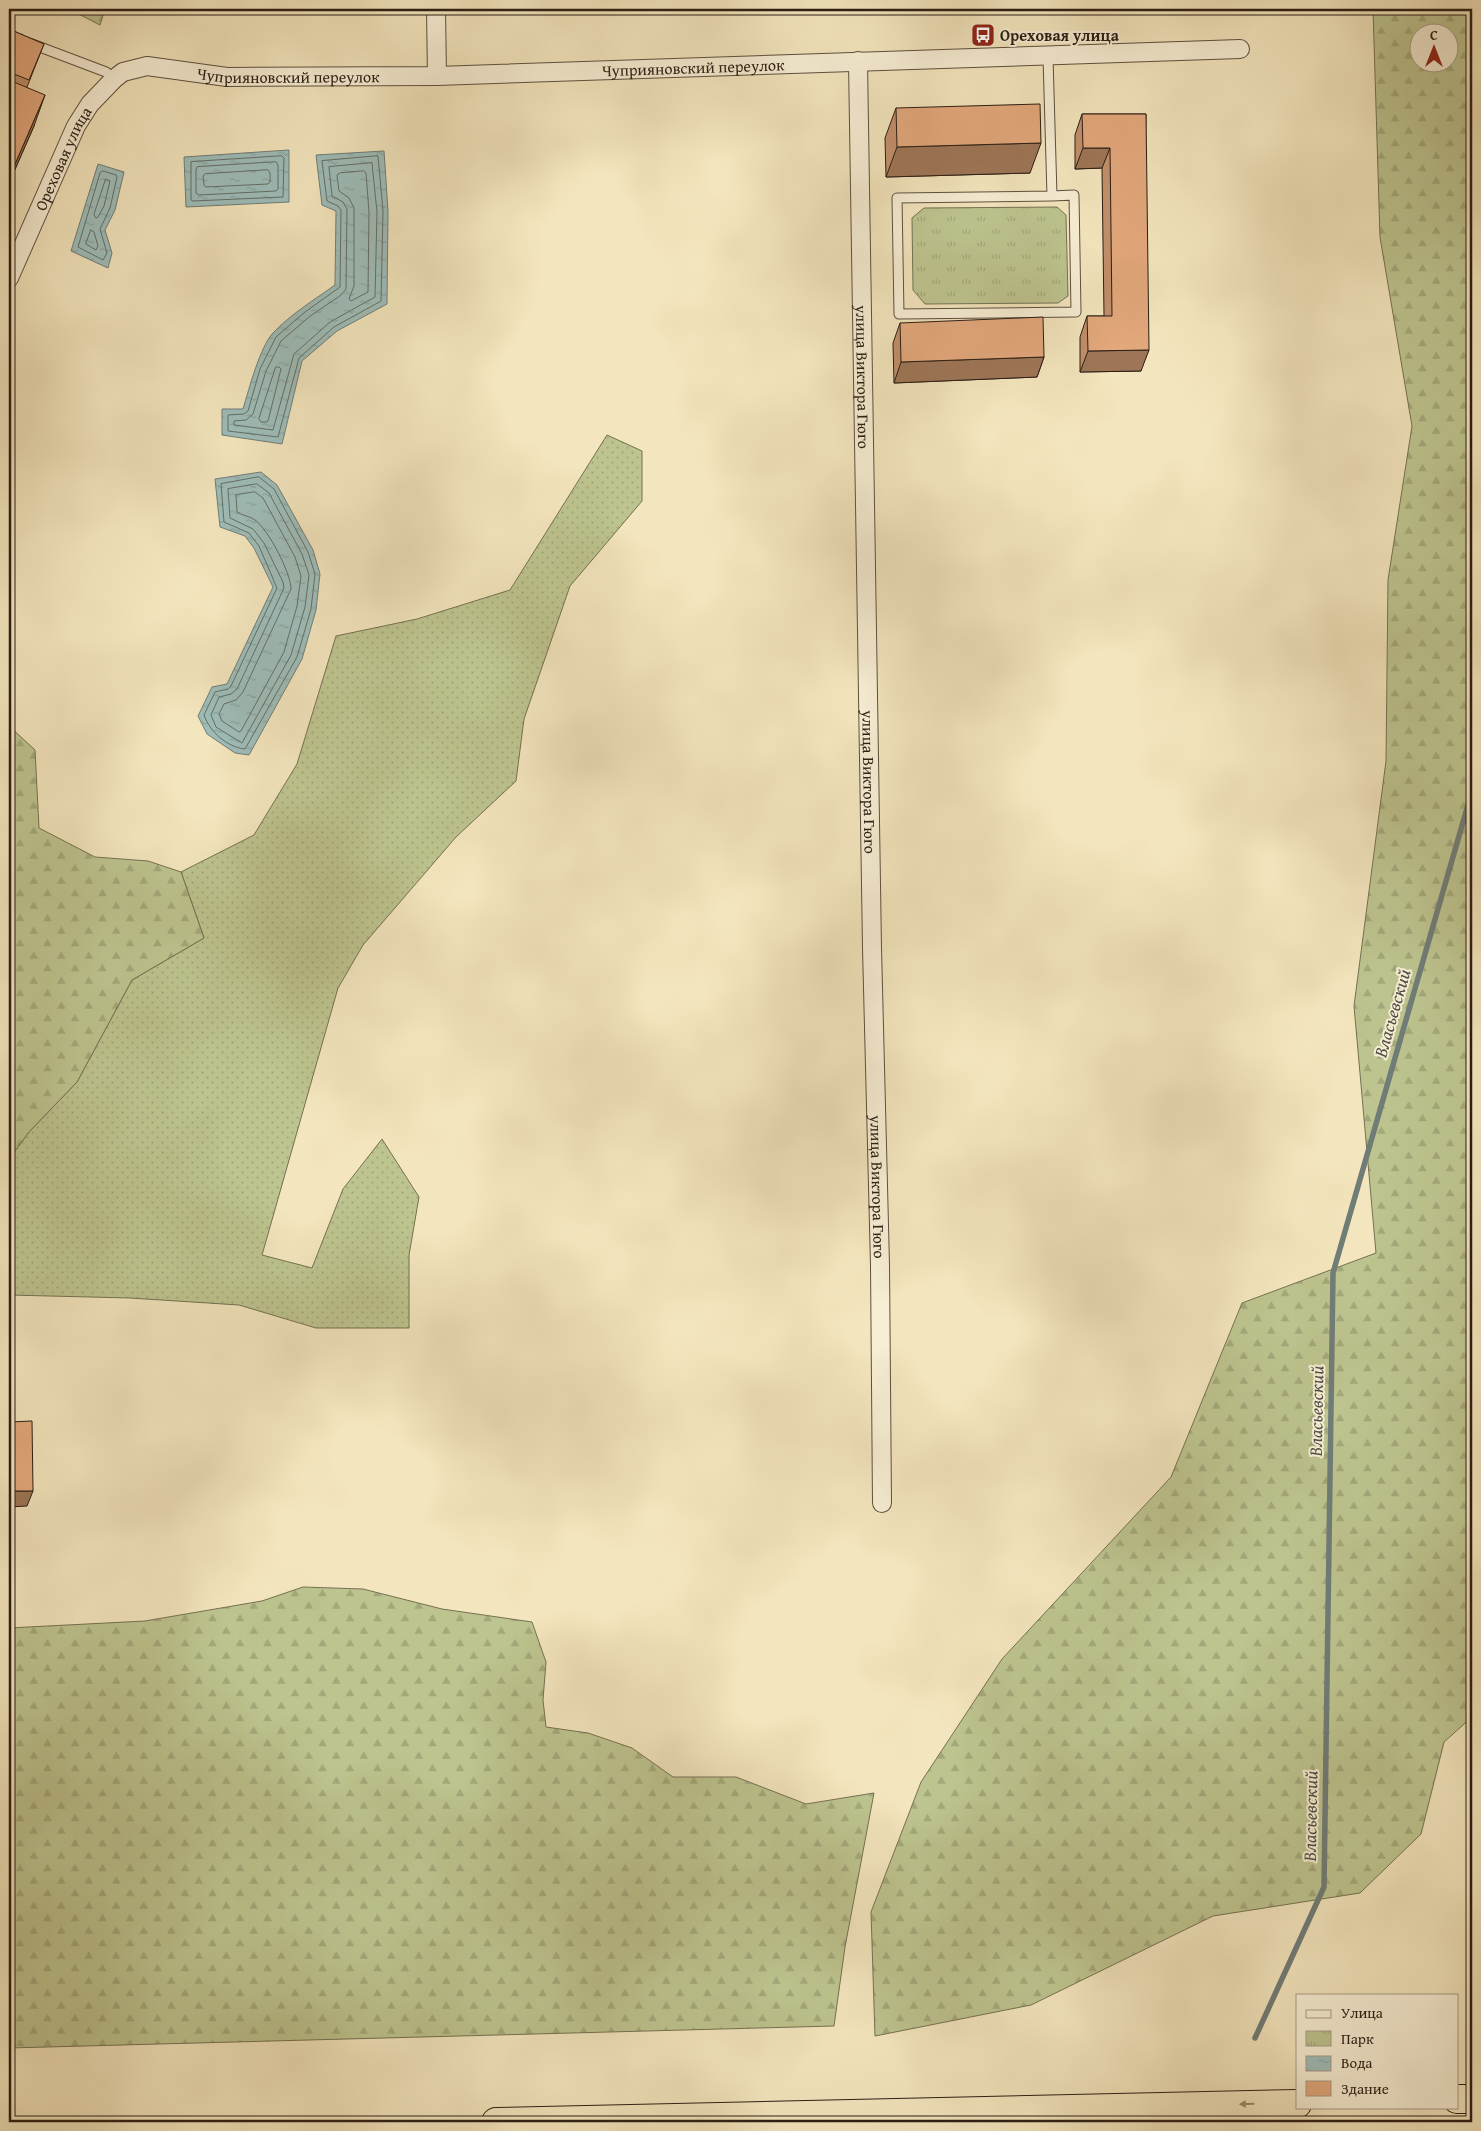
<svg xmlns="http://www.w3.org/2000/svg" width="1481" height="2131" font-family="'Gentium Book Plus',serif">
<defs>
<pattern id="grass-dots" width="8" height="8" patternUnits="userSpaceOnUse" patternTransform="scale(1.25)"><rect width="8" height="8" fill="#bdc48f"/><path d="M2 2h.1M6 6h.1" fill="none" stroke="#a3a87a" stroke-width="1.8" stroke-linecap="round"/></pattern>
<pattern id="forest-firs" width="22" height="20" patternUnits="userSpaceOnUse" patternTransform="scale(1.25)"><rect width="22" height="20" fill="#bdc48f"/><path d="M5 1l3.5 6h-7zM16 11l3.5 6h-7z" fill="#a3a87a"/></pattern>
<pattern id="park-tufts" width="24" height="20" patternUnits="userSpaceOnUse" patternTransform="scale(1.25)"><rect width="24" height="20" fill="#bdc48f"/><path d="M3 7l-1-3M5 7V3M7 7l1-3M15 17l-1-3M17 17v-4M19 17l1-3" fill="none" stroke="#a3a87a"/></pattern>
<pattern id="water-ripples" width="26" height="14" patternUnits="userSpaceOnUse" patternTransform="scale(1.25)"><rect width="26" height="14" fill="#9ebdb9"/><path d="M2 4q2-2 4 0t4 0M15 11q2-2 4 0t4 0" fill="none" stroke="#88a29e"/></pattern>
</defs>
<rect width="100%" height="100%" fill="#f3e5bd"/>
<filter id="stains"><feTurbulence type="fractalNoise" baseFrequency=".004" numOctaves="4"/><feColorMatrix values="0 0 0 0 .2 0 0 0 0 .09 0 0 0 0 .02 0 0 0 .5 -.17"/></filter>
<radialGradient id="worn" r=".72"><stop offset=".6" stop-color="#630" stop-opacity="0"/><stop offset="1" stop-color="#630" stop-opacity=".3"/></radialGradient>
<polygon fill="url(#grass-dots)" stroke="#747152" points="607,435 642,451 642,501 570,586 524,719 516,781 456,837 363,945 338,988 262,1255 312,1268 343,1189 382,1139 419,1197 409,1255 409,1328 316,1328 239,1305 130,1298 9,1295 9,1159 29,1132 77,1082 132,980 204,938 181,872 254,835 297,764 336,636 417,619 510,590"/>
<g fill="url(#forest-firs)" stroke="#747152" fill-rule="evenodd">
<polygon points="69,9 105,9 100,25"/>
<path d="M1373 9H1472V1717L1444 1742 1421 1834 1360 1893 1213 1916 1031 2005 875 2036 871 1912 921 1782 1002 1659 1171 1477 1242 1303 1376 1253 1354 1006 1386 761 1388 580 1412 426 1380 237ZM1418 32H1448V62H1418Z"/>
<polygon points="9,726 35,750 39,828 95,857 148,861 181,872 204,938 132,980 77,1082 29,1132 9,1159"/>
<polygon points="303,1587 363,1589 442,1609 532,1622 546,1662 543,1700 546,1727 588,1733 632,1748 673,1777 736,1777 806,1804 874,1793 845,1947 834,2026 9,2048 9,1628 145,1621 262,1601"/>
</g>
<polygon fill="url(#park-tufts)" stroke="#747152" points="1057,207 1066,215 1068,296 1058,303 925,304 913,290 912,218 924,208"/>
<g fill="url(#water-ripples)" stroke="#707d77">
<polygon points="289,150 289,202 186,207 184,157"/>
<path d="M384 151 388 211 387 304 337 331 302 361 282 444 222 435V409H243C249 389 260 347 273 333 291 314 314 300 335 285L336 211 322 205 316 155Z"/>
<polygon points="98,164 124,172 115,210 105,230 112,253 108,268 71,251"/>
<polygon points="261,472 277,485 313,550 320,574 316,610 302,659 249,755 235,753 207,734 198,716 212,687 227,684 273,587 254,548 245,536 220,527 215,479"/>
</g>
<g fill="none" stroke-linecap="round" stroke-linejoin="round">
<g stroke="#646e67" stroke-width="1">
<polygon points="282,156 284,158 283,197 193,201 191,200 191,162"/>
<polygon points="378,156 383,211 381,301 334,327 299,358 278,437 228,431 228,415 244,414 248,411 260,369 276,337 305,312 340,287 341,210 338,206 327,201 322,161"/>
<polygon points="276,162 278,165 278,189 276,191 199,195 196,193 196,170 197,167"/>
<polygon points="372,163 377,212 375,297 330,322 294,354 273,430 234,425 234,421 246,420 253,414 266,371 281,341 309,317 341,295 346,289 347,209 343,202 332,196 329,167"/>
<polygon points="268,170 270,173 270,182 268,184 206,187 204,185 203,176 205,174"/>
<polygon points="103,171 116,175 117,177 110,208 100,229 107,253 103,260 78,247 100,173"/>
<polygon points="364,171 366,173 369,212 368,292 351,301 349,299 354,286 354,208 349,198 339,191 337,175 340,173"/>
<polygon points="106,179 110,181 104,206 98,217 96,218 94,215"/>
<polygon points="91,230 94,232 98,246 96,250 86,244"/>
<polygon points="276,367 279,367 281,369 268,421 266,422 261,422 259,419"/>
<path d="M259 477 274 489 308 552 315 574 311 609 297 657 245 749C227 747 210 732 204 715L215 692 228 689 231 686 277 588 259 546 249 533 224 522 221 484Z"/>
<polygon points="257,484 269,493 302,554 309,575 305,607 291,655 242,743 216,727 211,715 219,697 231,694 237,689 284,588 283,582 264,543 253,529 230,518 228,489"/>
<path d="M255 492 263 498 295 557 301 576 297 606 284 652 241 731 239 732 222 721 219 714 224 704 236 700 243 692 291 589C291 573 268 529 255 520 250 516 243 516 237 512L236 495Z"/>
</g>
<polyline stroke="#707d77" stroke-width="5.5" points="1255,2038 1324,1887 1333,1273 1472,791"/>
<g stroke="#5d503f" stroke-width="11">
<g id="lane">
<polyline points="32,44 106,72 114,79"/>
<polyline points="1048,57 1052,196 897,198 899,314 1076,312 1074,195 1052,196"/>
</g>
</g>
<g stroke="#5d503f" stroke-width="20">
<g id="street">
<polyline points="436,9 437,76"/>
<path id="s1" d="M858 61 872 948 880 1265 882 1503"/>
<path id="s2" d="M9 278 76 126 90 104 114 79 123 72 147 66 227 77 437 76 1240 49"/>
</g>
</g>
<g stroke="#2b1e15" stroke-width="30">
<g id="highway">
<polyline points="1457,2099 1472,2099"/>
<polyline points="496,2122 1297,2104"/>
</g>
</g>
<use href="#lane" stroke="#f7eed4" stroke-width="9"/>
<use href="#street" stroke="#f7eed4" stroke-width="18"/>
<use href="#highway" stroke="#f3e5bd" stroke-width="28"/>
</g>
<g fill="#c2906b" stroke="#2b1e15">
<polygon points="9,29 44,44 27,87 34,126 9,183"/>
<polygon points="896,108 1030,173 886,177 885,138"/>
<polygon points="1082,114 1146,114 1141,371 1080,372 1080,337 1087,316 1104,316 1102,168 1075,169 1075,135"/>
<polygon points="900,323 1044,357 1037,377 894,383 893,343"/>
</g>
<g fill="#9e7657" stroke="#2b1e15">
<polygon points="514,9 551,9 549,13 512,13"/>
<polygon points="45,95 34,126 9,183 9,178"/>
<polygon points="1041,143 1030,173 886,177 897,147"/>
<polygon points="1083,148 1110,148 1102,168 1075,169"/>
<polygon points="1149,350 1141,371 1080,372 1088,351"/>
<polygon points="1044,357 1037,377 894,383 901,362"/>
<polygon points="9,1491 33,1491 27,1506 9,1507"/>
</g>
<g fill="#e2a87c" stroke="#2b1e15">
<polygon points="9,29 44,44 29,80 9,72"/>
<polygon points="9,80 45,95 9,178"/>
<polygon points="1040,104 1041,143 897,147 896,108"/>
<polygon points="1082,114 1146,114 1149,350 1088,351 1087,316 1112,316 1110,148 1083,148"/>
<polygon points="1043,317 1044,357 901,362 900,323"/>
<polygon points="32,1421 33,1491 9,1491 9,1422"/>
</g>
<defs><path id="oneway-solid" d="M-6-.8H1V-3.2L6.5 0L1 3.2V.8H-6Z" transform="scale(1.25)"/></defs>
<use fill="#998b71" href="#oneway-solid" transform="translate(1247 2104) rotate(179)"/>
<defs>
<g id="bus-square" transform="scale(1.25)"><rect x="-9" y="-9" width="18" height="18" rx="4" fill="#8f2418" stroke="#f7eed4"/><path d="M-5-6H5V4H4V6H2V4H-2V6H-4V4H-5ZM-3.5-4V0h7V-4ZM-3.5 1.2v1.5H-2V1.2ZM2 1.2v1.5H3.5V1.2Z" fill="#fff"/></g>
</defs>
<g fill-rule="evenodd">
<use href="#bus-square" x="983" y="35"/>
</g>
<g text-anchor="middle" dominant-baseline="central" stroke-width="4" stroke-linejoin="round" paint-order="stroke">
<g font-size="16" font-weight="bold" fill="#2b1e15" stroke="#f7eed4" text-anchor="start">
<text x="1000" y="35">Ореховая улица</text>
</g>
<g font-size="16" fill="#2b1e15" stroke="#f7eed4">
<text stroke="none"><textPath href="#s2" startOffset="810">Чуприяновский переулок</textPath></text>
<text stroke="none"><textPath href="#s2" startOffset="405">Чуприяновский переулок</textPath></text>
<text stroke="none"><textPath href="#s2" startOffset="131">Ореховая улица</textPath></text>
<text stroke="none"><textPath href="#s1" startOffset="316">улица Виктора Гюго</textPath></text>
<text stroke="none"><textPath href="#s1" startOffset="721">улица Виктора Гюго</textPath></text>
<text stroke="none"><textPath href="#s1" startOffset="1126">улица Виктора Гюго</textPath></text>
</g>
<g font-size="18" font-style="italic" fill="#4e4e46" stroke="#f7eed4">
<text transform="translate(1392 1013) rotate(-74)">Власьевский</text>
<text transform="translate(1316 1411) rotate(-89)">Власьевский</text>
<text transform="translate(1310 1816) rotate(-89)">Власьевский</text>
</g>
</g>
<rect width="1481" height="2131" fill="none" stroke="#f3e5bd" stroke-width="30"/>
<rect x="10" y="10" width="1461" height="2111" fill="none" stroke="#2b1e15" stroke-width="2.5"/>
<rect x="15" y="15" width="1451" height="2101" fill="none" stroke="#2b1e15"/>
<rect x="1296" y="1994" width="162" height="115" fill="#f7eed4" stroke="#a59b88"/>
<rect x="1306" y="2010" width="25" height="8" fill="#f7eed4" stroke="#a59b88"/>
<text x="1341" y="2018" font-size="15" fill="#2b1e15">Улица</text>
<rect x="1306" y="2031" width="25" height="15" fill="url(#park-tufts)" stroke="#a59b88"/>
<text x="1341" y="2044" font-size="15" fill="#2b1e15">Парк</text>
<rect x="1306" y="2056" width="25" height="15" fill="url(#water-ripples)" stroke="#a59b88"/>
<text x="1341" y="2068" font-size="15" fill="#2b1e15">Вода</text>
<rect x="1306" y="2081" width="25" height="15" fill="#e2a87c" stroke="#a59b88"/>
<text x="1341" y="2094" font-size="15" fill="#2b1e15">Здание</text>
<g transform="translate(1434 48)"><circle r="24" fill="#f7eed4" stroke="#a59b88"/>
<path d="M0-4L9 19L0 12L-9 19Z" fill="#8f2418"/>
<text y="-8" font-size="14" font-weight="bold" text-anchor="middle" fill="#2b1e15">С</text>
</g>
<rect width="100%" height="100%" filter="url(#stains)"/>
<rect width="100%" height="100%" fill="url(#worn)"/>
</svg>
